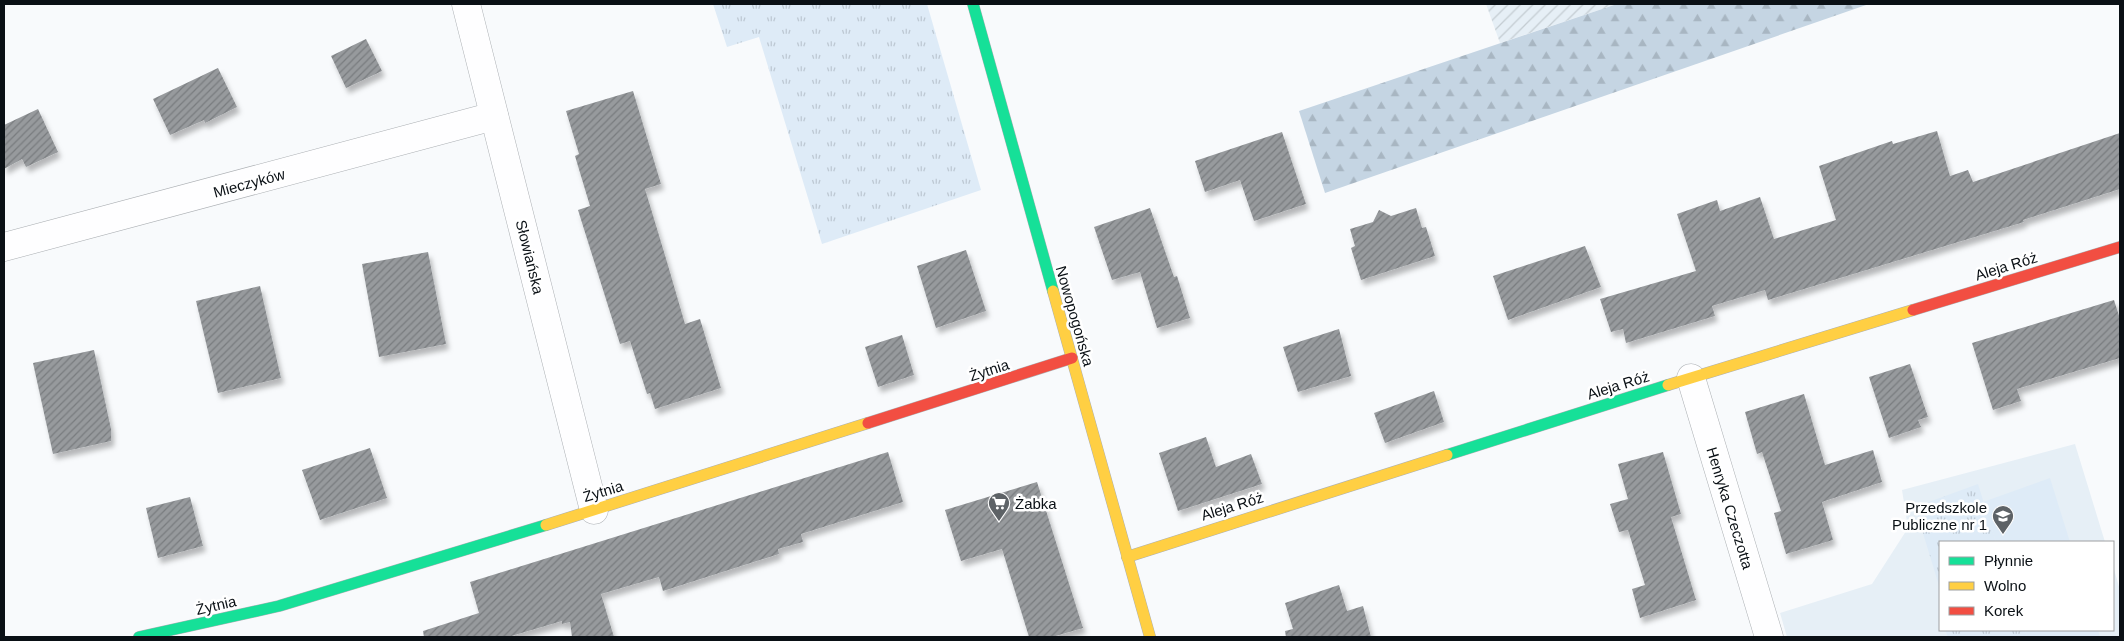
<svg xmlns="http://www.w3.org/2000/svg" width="2124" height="641" font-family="Helvetica,sans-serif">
<defs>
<pattern id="industrial-furrows" width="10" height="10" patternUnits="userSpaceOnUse" patternTransform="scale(1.25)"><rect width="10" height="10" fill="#e6eff6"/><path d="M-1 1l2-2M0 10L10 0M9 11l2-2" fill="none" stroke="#c4ccd2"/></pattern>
<pattern id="grass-tufts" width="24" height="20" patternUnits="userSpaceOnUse" patternTransform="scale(1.25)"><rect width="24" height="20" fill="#deebf7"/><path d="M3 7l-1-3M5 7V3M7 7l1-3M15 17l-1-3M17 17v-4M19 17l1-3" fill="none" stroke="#bdc8d3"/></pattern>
<pattern id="forest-firs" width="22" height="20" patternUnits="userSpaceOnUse" patternTransform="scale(1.25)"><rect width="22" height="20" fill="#c5d5e3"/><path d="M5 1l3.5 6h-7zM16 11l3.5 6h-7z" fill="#a8b6c2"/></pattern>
<pattern id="building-hatch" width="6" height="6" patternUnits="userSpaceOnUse" patternTransform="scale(1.25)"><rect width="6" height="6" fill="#979a9d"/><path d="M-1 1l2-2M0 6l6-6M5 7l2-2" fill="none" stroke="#797c7f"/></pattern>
<filter id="shadow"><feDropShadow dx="3" dy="5.5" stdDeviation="2.5" flood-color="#0004"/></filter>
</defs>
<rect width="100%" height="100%" fill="#f8fafc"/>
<polygon fill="#e6eff6" points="2075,444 2105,542 1940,542 1940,630 2113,630 2113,566 2120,590 2120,637 1787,637 1780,613 1872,584 1908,528 1902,490"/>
<polygon fill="url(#industrial-furrows)" points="1486,4 1617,4 1500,43"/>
<g fill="url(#grass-tufts)">
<polygon points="713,4 927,4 981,190 822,244 759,37 727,47"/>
<polygon points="1978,484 1996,542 1940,542 1940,589 1915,507"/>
<polygon points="1945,630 2025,630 2027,637 1948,637"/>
</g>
<polygon fill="url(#forest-firs)" points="1617,4 1869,4 1325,193 1299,111"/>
<g fill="#deebf7">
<polygon points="2050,478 2070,542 1996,542 1983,502"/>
<polygon points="2025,630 2098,630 2100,637 2027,637"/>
</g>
<g fill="url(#building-hatch)" filter="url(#shadow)">
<polygon points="366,39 382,71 346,88 331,56"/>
<polygon points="218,68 237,107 205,123 204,120 170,135 153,99"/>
<polygon points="633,91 661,184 645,189 667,262 685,324 700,319 721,388 655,409 650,393 647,394 630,341 620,344 578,210 590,206 575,156 579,154 566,111"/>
<polygon points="38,109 58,152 26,167 22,159 4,169 4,125"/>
<polygon points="1937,131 1950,176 1968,170 1973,182 2120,133 2120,189 2023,220 2024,222 1768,300 1765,290 1712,306 1715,316 1626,343 1623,329 1611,332 1600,299 1696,271 1677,214 1717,200 1720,211 1760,197 1774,239 1836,220 1819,166 1892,141 1893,144"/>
<polygon points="1282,132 1306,204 1254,221 1240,180 1205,192 1195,161"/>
<polygon points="1150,208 1174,277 1177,276 1190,318 1157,328 1140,272 1112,280 1094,227"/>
<polygon points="1416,208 1422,228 1426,227 1435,256 1361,280 1351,248 1355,246 1350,229 1373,222 1379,210 1391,216"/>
<polygon points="1585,246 1601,287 1508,320 1493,276"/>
<polygon points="966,250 986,311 936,328 917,266"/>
<polygon points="428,252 446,344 379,357 362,264"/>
<polygon points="260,286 281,378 218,393 196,301"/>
<polygon points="2114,300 2120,319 2120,358 2017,389 2021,401 1993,410 1972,343"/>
<polygon points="1339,329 1351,376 1298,392 1283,347"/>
<polygon points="902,335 914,375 878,387 865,347"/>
<polygon points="94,350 111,429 111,441 53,454 33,363"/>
<polygon points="1910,364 1928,417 1918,420 1921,427 1889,438 1869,377"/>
<polygon points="1434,391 1444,422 1385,443 1374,413"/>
<polygon points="1804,394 1825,465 1873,450 1882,482 1822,502 1833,540 1786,554 1774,513 1781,511 1762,452 1757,454 1745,412"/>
<polygon points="1206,437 1216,467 1251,454 1262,484 1178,511 1159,453"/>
<polygon points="370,448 387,498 320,520 302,470"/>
<polygon points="888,452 903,502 801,534 803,542 778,549 779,554 663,591 659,577 601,594 614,637 572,637 570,622 562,624 562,621 508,637 424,637 423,631 479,613 470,582"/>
<polygon points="1663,452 1681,514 1671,517 1696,600 1640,618 1632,589 1645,585 1628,530 1619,532 1610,504 1628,499 1618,464"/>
<polygon points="1037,482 1083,628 1052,637 1029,637 1002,549 961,561 945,510"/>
<polygon points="190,497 203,546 158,558 146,508"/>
<polygon points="1339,585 1347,611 1363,606 1371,637 1286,637 1285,631 1293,629 1285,603"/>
</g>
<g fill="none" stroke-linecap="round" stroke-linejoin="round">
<g stroke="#acb0b4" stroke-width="29">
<g id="street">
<polyline points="466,4 594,510"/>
<polyline points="4,247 494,116"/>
<polyline points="1691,378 1769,637"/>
</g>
</g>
<g stroke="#acb0b4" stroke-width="12">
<g id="fast">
<polyline points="973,4 1053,291"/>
<polyline points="1447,455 1668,385"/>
<polyline points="139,637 279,606 546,525"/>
</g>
</g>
<g stroke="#acb0b4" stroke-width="12">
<g id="slow">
<polyline points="1053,291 1150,637"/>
<polyline points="1668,385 1913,310"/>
<polyline points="546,525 868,423"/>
<polyline points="1127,557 1447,455"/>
</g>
</g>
<g stroke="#acb0b4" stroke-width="12">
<g id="jam">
<polyline points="1913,310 2120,247"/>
<polyline points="868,423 1072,358"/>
</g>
</g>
<use href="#street" stroke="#fefeff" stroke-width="28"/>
<use href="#fast" stroke="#16e098" stroke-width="11"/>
<use href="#slow" stroke="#ffcf43" stroke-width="11"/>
<use href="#jam" stroke="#f24e42" stroke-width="11"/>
</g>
<defs>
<g id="supermarket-pin" transform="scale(1.125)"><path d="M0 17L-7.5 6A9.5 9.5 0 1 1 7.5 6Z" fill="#5d6266" stroke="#fff"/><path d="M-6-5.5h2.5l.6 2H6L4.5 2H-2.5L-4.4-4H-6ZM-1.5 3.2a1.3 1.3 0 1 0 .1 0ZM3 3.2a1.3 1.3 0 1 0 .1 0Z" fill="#fff"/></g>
<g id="school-pin" transform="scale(1.125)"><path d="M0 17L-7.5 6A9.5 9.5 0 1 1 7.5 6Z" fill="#5d6266" stroke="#fff"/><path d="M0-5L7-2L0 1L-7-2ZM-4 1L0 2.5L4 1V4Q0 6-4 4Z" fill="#fff"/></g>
</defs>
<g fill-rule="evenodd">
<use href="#supermarket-pin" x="999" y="503"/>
<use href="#school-pin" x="2003" y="516"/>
</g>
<g text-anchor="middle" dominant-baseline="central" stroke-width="5" stroke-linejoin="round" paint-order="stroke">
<g font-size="15" fill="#0a1015" stroke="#fff">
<text transform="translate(249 183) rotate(-15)">Mieczyków</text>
<text transform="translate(530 257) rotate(76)">Słowiańska</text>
<text transform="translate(2006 266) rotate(-17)">Aleja Róż</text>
<text transform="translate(1075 316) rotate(74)">Nowopogońska</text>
<text transform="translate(989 370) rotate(-18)">Żytnia</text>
<text transform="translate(1618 385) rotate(-17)">Aleja Róż</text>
<text transform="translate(603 491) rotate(-17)">Żytnia</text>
<text transform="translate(1232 506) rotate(-17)">Aleja Róż</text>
<text transform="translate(1730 508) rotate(73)">Henryka Czeczotta</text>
<text transform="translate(216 605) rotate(-13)">Żytnia</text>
</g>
<g font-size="15" fill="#0a1015" stroke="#fff" text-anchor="start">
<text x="1015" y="503">Żabka</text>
<text x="1987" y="507" text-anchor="end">Przedszkole<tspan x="1987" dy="17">Publiczne nr 1</tspan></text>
</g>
</g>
<rect width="2124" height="641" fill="none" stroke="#0a1015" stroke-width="10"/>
<rect x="1939" y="541" width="175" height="90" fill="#ffffff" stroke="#9d9fa1"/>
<rect x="1949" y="557" width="25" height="8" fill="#16e098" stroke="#9d9fa1"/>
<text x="1984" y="566" font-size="15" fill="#0a1015">Płynnie</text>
<rect x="1949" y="582" width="25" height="8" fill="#ffcf43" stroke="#9d9fa1"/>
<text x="1984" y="591" font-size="15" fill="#0a1015">Wolno</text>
<rect x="1949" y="607" width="25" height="8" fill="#f24e42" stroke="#9d9fa1"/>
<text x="1984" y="616" font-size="15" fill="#0a1015">Korek</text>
</svg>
